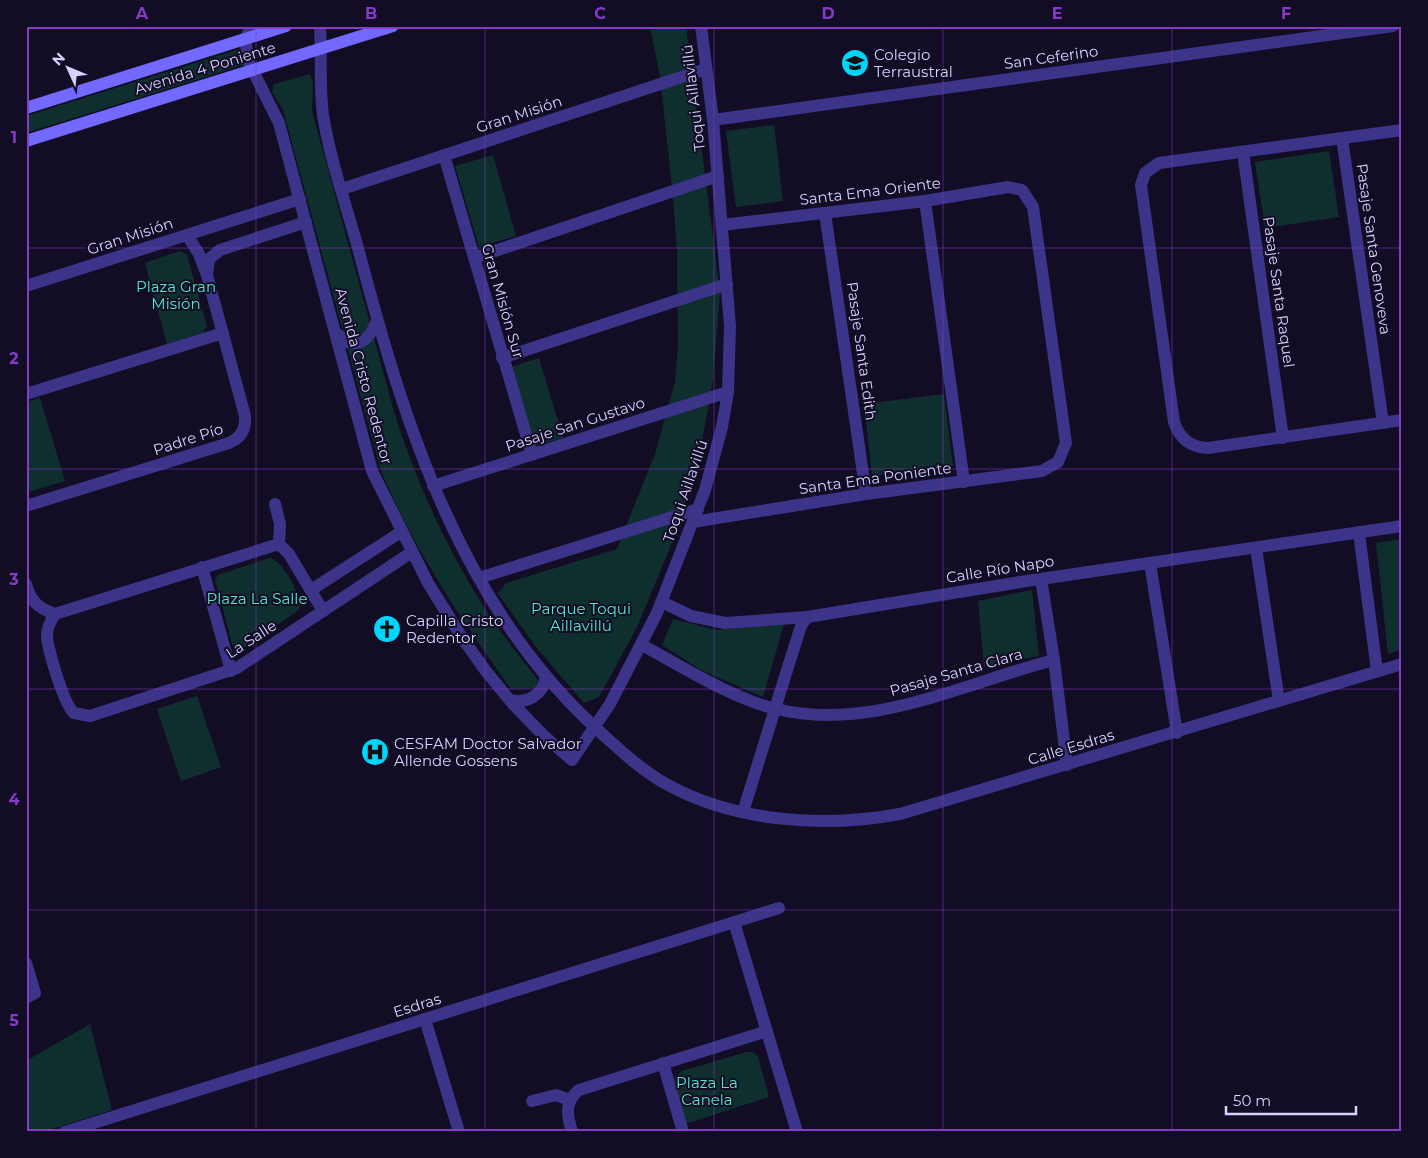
<svg xmlns="http://www.w3.org/2000/svg" width="1428" height="1158" font-family="Montserrat,sans-serif">
<rect width="100%" height="100%" fill="#120d25"/>
<g fill="#0f2f2f">
<polygon points="650,26 686,26 720,293 713,379 697,471 670,548 637,627 599,697 584,703 536,647 498,594 506,583 617,549 655,454 675,382 678,344 677,250 672,186 660,77"/>
<polygon points="240,49 244,65 26,133 26,116"/>
<path d="M310 74 313 83 312 111 393 408C415 481 451 559 494 622 508 642 523 661 538 680L535 688 511 689C462 620 412 548 380 468L283 110 272 92 274 84Z"/>
<polygon points="774,125 783,201 736,207 726,131"/>
<polygon points="1329,151 1339,217 1265,228 1255,162"/>
<polygon points="493,155 516,236 479,247 455,166"/>
<polygon points="180,251 187,255 207,326 203,333 167,344 145,263"/>
<polygon points="539,358 563,438 535,446 511,367"/>
<polygon points="944,394 953,466 872,476 864,404"/>
<polygon points="40,398 65,481 28,492 26,402"/>
<polygon points="1402,539 1402,649 1388,654 1376,543"/>
<path d="M269 558C283 559 302 597 299 610L239 651H234L215 580 218 575Z"/>
<polygon points="1032,590 1039,656 984,667 978,601"/>
<polygon points="673,619 716,630 784,624 763,697 701,670 662,645"/>
<polygon points="197,696 221,767 181,781 157,709"/>
<polygon points="90,1024 112,1110 43,1132 26,1132 26,1061"/>
<polygon points="746,1052 753,1052 758,1057 769,1097 685,1124 674,1078 682,1071"/>
</g>
<g fill="none" stroke-linecap="round" stroke-linejoin="round">
<g stroke="#3b3488" stroke-width="12">
<polyline points="252,26 245,39 249,63 279,123 372,471 428,583 461,636 485,670 513,704 543,735 572,760 610,704 657,613 705,490 722,427 728,392 730,326 713,120 701,26"/>
<path d="M320 26C322 56 319 85 323 115 330 159 346 205 358 248 404 423 460 606 599 731 620 750 642 771 668 785 736 822 824 828 900 814L1402 664"/>
<polyline points="713,120 1393,26"/>
<path d="M1402 130 1159 163 1145 173 1141 185 1174 422C1180 439 1190 447 1208 448L1402 420"/>
<polyline points="1342,138 1383,423"/>
<polyline points="1243,152 1283,438"/>
<polyline points="444,155 532,455"/>
<polyline points="342,189 706,69"/>
<polyline points="925,201 964,482"/>
<polyline points="825,213 866,494"/>
<polyline points="474,258 718,176"/>
<polyline points="207,275 209,259 220,250 306,222"/>
<polyline points="26,286 300,199"/>
<path d="M335 332 347 342C364 347 372 334 377 320"/>
<polyline points="502,358 727,284"/>
<polyline points="26,394 223,333"/>
<polyline points="433,486 728,392"/>
<polyline points="275,504 280,524 279,544"/>
<path d="M26 506 229 443C241 438 246 429 245 416L207 275 199 254 187 235"/>
<polyline points="693,522 866,494 1042,471 1058,462 1066,443 1033,207 1022,190 1008,187 925,201 722,225"/>
<polyline points="1359,533 1377,671"/>
<polyline points="279,544 289,554 323,611"/>
<polyline points="1256,548 1279,701"/>
<polyline points="1150,563 1177,733"/>
<polyline points="202,567 231,671"/>
<polyline points="479,578 698,509"/>
<polyline points="1041,579 1054,660 1067,765"/>
<path d="M26 584C31 602 38 608 55 614"/>
<polyline points="311,590 401,532"/>
<polyline points="662,602 691,616 725,623 807,617 1020,582 1402,526"/>
<path d="M55 614C51 620 47 628 47 636 48 650 64 705 74 713L90 716 237 668 412 552"/>
<polyline points="55,614 279,544"/>
<path d="M642 645C681 666 733 699 776 709 871 732 964 683 1054 660"/>
<path d="M510 700C528 704 543 695 546 676"/>
<polyline points="743,812 788,667 801,626 807,617"/>
<polyline points="734,922 797,1132"/>
<polyline points="26,963 35,993 26,998"/>
<polyline points="425,1019 459,1132"/>
<polyline points="663,1063 683,1132"/>
<polyline points="532,1101 556,1095 570,1100"/>
<polyline points="65,1132 779,908"/>
<path d="M572 1132C567 1115 564 1102 579 1090L767 1031"/>
</g>
<g stroke="#7368ff" stroke-width="12">
<polyline points="26,108 286,26"/>
<polyline points="26,141 393,26"/>
</g>
</g>
<path fill="none" stroke="#843cc5" stroke-width="1" stroke-opacity="0.55" d="M256 26V1132M485 26V1132M714 26V1132M943 26V1132M1172 26V1132M26 248H1402M26 469H1402M26 689H1402M26 910H1402"/>
<defs>
<g id="school-disc" transform="scale(1.4375)"><circle r="9.5" fill="#00d6fc" stroke="#120d25"/><path d="M0-5L7-2L0 1L-7-2ZM-4 1L0 2.5L4 1V4Q0 6-4 4Z" fill="#111"/></g>
<g id="church-disc" transform="scale(1.4375)"><circle r="9.5" fill="#00d6fc" stroke="#120d25"/><path d="M-1.2-6h2.4v3.5h3.3v2.4h-3.3V6h-2.4V-.1h-3.3v-2.4h3.3Z" fill="#111"/></g>
<g id="hospital-disc" transform="scale(1.4375)"><circle r="9.5" fill="#00d6fc" stroke="#120d25"/><path d="M-5-5h3v3.5h4V-5h3V5h-3V1.5h-4V5h-3Z" fill="#111"/></g>
</defs>
<g fill-rule="evenodd">
<use href="#school-disc" x="855" y="63"/>
<use href="#church-disc" x="387" y="629"/>
<use href="#hospital-disc" x="375" y="752"/>
</g>
<g text-anchor="middle" dominant-baseline="central" stroke-width="4" stroke-linejoin="round" paint-order="stroke">
<g font-size="15" fill="#d8d1ff" stroke="#120d25" text-anchor="start">
<text x="874" y="54">Colegio<tspan x="874" dy="17">Terraustral</tspan></text>
<text x="406" y="620">Capilla Cristo<tspan x="406" dy="17">Redentor</tspan></text>
<text x="394" y="743">CESFAM Doctor Salvador<tspan x="394" dy="17">Allende Gossens</tspan></text>
</g>
<g font-size="15" fill="#d8d1ff" stroke="#120d25">
<text transform="translate(1051 57) rotate(-8)">San Ceferino</text>
<text transform="translate(205 68) rotate(-17)">Avenida 4 Poniente</text>
<text transform="translate(693 98) rotate(-97)">Toqui Aillavillú</text>
<text transform="translate(519 114) rotate(-18)">Gran Misión</text>
<text transform="translate(870 191) rotate(-7)">Santa Ema Oriente</text>
<text transform="translate(130 236) rotate(-18)">Gran Misión</text>
<text transform="translate(1374 249) rotate(82)">Pasaje Santa Genoveva</text>
<text transform="translate(1279 292) rotate(82)">Pasaje Santa Raquel</text>
<text transform="translate(503 301) rotate(74)">Gran Misión Sur</text>
<text transform="translate(862 351) rotate(82)">Pasaje Santa Edith</text>
<text transform="translate(364 376) rotate(75)">Avenida Cristo Redentor</text>
<text transform="translate(575 424) rotate(-18)">Pasaje San Gustavo</text>
<text transform="translate(188 439) rotate(-18)">Padre Pío</text>
<text transform="translate(875 478) rotate(-8)">Santa Ema Poniente</text>
<text transform="translate(685 491) rotate(-71)">Toqui Aillavillú</text>
<text transform="translate(1000 569) rotate(-9)">Calle Río Napo</text>
<text transform="translate(251 639) rotate(-33)">La Salle</text>
<text transform="translate(956 672) rotate(-16)">Pasaje Santa Clara</text>
<text transform="translate(1071 747) rotate(-17)">Calle Esdras</text>
<text transform="translate(417 1005) rotate(-17)">Esdras</text>
</g>
<g font-size="15" fill="#53e9ca" stroke="#120d25">
<text x="176" y="286">Plaza Gran<tspan x="176" dy="17">Misión</tspan></text>
<text x="257" y="598">Plaza La Salle</text>
<text x="581" y="608">Parque Toqui<tspan x="581" dy="17">Aillavillú</tspan></text>
<text x="707" y="1082">Plaza La<tspan x="707" dy="17">Canela</tspan></text>
</g>
</g>
<rect width="1428" height="1158" fill="none" stroke="#120d25" stroke-width="55"/>
<g transform="translate(68 68) rotate(314)" stroke="#120d25" stroke-width="4" paint-order="stroke">
<path d="M0-4L9 19L0 12L-9 19Z" fill="#d8d1ff"/>
<text y="-8" font-size="14" font-weight="bold" text-anchor="middle" fill="#d8d1ff">N</text>
</g>
<path d="M1226 1106v8h130v-8" fill="none" stroke="#d8d1ff" stroke-width="2.5"/>
<text x="1233" y="1106" font-size="15" fill="#d8d1ff" stroke="#120d25" stroke-width="4" paint-order="stroke">50 m</text>
<rect x="28" y="28" width="1372" height="1102" fill="none" stroke="#843cc5" stroke-width="2"/>
<g font-size="16" text-anchor="middle" font-weight="bold" fill="#843cc5">
<text x="142" y="19">A</text>
<text x="371" y="19">B</text>
<text x="600" y="19">C</text>
<text x="828" y="19">D</text>
<text x="1057" y="19">E</text>
<text x="1286" y="19">F</text>
<text x="14" y="143">1</text>
<text x="14" y="364">2</text>
<text x="14" y="585">3</text>
<text x="14" y="805">4</text>
<text x="14" y="1026">5</text>
</g>
</svg>
